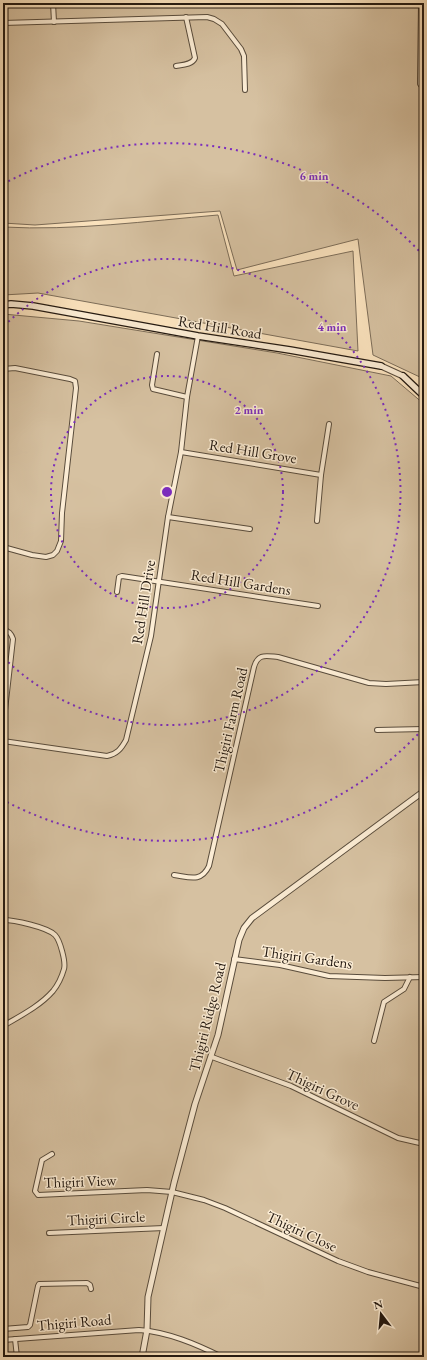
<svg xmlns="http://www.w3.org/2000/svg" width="427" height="1360" font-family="'EB Garamond',serif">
<rect width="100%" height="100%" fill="#fbe3be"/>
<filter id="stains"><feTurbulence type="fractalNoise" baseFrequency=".005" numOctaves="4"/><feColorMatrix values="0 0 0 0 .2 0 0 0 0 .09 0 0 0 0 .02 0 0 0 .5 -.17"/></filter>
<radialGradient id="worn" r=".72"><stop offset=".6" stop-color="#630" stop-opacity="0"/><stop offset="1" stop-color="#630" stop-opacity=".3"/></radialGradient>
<g fill="#d6c1a1" stroke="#7c6d59">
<polygon points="3,3 424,3 424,380 422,378 373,355 358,239 237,270 220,211 35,225 3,223"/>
<path d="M218 215 234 276 353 251 358 351 38 293 3 295V227C73 231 147 221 218 215Z"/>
<polygon points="3,314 79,321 277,353 391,376 424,404 424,1357 3,1357"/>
</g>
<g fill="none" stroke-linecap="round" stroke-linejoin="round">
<g stroke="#594c3c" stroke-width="6">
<g id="minor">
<polyline points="53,3 54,22"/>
<polyline points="421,3 420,79 420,84 424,89"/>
<polyline points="3,23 207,17 214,19 222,24 241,49 244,56 245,90"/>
<path d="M176 66C182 65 192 65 195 58L186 17"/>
<polyline points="157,354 152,385 153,389 187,397"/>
<polyline points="3,369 15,368 70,379 75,381 76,388 62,513 61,541 57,551 53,555 46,557 32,555 3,547"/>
<polyline points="181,452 321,475"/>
<polyline points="168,517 250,529"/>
<polyline points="317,521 321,475 329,424"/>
<polyline points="117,592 119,577 122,576 318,606"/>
<path d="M3 630C9 631 11 633 13 639L3 728"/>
<polyline points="377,730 424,729"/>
<path d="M3 741 107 756C117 754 121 749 126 740L151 636 168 517 181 452 187 397 198 336"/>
<path d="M174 875C189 877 201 883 209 866L254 667C258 653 266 656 278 657L369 683 386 684 424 682"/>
<path d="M3 920C14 920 47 927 55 935 60 940 66 962 64 969 62 976 57 986 53 991 40 1006 20 1016 3 1026"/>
<polyline points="234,959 280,965 329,976 385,978 424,977"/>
<polyline points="374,1041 384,1002 404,989 410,977"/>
<polyline points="212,1057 291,1086 398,1138 424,1144"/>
<polyline points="52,1154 42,1160 35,1191 38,1195 147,1190 172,1192 204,1200 225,1208 338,1261 368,1272 424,1287"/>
<polyline points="49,1233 164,1228"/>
<polyline points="3,1329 28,1327 30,1325 38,1286 39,1284 87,1283 90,1285 91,1289"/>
<polyline points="15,1339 17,1357"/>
<path d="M3 1340 139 1330C168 1332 196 1344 222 1357"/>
</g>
</g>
<g stroke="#594c3c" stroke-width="7">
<g id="tertiary">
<polyline points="381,366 403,376"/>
<polyline points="142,1357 147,1330 148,1297 174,1183 195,1104 218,1035 239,940 244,928 252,918 424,791"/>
</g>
</g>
<g stroke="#231911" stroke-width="8">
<g id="secondary">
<polyline points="3,305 11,304 33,306 198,336 290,350 381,366"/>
<polyline points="403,376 424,396"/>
</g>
</g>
<use href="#minor" stroke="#fcedd5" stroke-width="4"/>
<use href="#tertiary" stroke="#fcedd5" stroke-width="5"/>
<use href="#secondary" stroke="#fcedd5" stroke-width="5.5"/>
</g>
<g fill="none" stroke="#7b2cbf" stroke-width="2" stroke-dasharray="2 4">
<circle cx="167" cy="492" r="116"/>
<path d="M4 326A233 233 0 1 1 4 658"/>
<path d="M422 730A349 349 0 0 1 3 800M3 184A349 349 0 0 1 422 254"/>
</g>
<g text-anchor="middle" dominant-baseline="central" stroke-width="3" stroke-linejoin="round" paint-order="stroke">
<g font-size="15" fill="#231911" stroke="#fcedd5">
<text transform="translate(220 327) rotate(9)">Red Hill Road</text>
<text transform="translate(253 451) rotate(9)">Red Hill Grove</text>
<text transform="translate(241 582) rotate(9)">Red Hill Gardens</text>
<text transform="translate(143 602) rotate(-81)">Red Hill Drive</text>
<text transform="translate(230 720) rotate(-77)">Thigiri Farm Road</text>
<text transform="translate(307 957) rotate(8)">Thigiri Gardens</text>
<text transform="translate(207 1017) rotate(-76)">Thigiri Ridge Road</text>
<text transform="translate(323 1089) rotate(25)">Thigiri Grove</text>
<text transform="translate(80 1181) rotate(-2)">Thigiri View</text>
<text transform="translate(106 1218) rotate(-3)">Thigiri Circle</text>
<text transform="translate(302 1231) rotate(25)">Thigiri Close</text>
<text transform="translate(74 1322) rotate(-5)">Thigiri Road</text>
</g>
</g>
<circle cx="167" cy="492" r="6" fill="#7b2cbf" stroke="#fcedd5" stroke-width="2"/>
<g font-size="12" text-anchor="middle" font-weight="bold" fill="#7b2cbf" stroke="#fcedd5" stroke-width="3" stroke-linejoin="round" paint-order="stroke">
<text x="314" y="180">6 min</text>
<text x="332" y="331">4 min</text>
<text x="249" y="414">2 min</text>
</g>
<rect width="427" height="1360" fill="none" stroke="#fbe3be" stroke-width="16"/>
<rect x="4" y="4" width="419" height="1352" fill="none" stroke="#231911" stroke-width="2"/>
<rect x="8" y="8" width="411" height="1344" fill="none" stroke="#231911"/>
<g transform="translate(381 1314) rotate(344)" stroke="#fcedd5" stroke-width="3" paint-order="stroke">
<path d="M0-3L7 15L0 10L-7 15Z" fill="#231911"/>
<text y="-6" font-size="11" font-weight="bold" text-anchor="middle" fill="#231911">N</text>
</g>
<rect width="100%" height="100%" filter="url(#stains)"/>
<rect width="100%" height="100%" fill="url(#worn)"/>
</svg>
